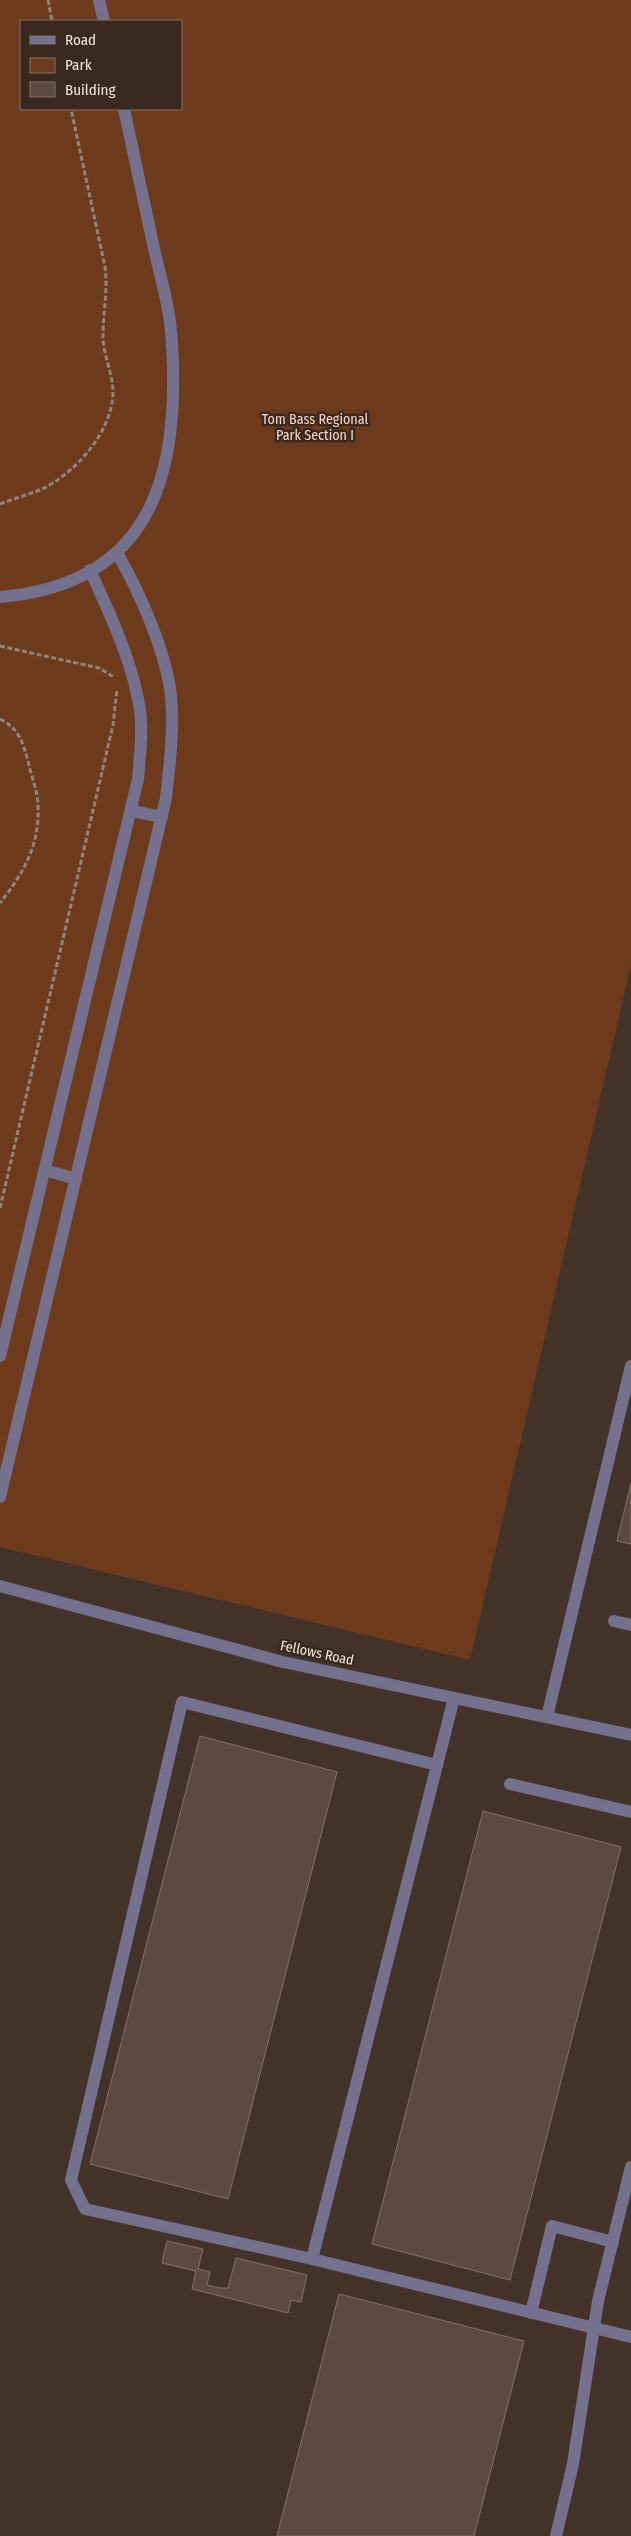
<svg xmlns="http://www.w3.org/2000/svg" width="631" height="2536" font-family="'Fira Sans Condensed',sans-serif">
<rect width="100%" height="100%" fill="#433228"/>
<path fill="#6d3b1c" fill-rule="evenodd" d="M0 0H631V965L470 1660 0 1547ZM21 21H181V109H21Z"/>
<g fill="#5c493f" stroke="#867267">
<polygon points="631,1483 631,1544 617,1541"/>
<polygon points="200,1736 337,1772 228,2199 90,2164"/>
<polygon points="483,1811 621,1847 510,2280 372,2244"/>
<polygon points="167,2241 203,2249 198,2269 210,2272 207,2285 219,2288 228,2288 236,2258 307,2275 301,2302 291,2300 288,2313 192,2289 196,2271 162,2263"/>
<polygon points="339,2294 524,2341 474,2536 277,2536"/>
</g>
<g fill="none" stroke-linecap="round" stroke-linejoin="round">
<g stroke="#92847b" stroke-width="3" stroke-dasharray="5 2.5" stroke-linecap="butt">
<polyline points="48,0 52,21"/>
<path d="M0 504C13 499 27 495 40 490 75 474 112 432 113 393 113 373 103 355 103 336 103 313 108 290 105 267L71 109"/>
<polyline points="0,646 99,668 114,677"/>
<path d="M0 719C19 728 23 743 28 761 31 776 38 791 38 806 40 845 23 874 0 903"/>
<polyline points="0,1208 113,725 117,689"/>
</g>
<g stroke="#74718e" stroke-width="12">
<polyline points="99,0 104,21"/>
<path d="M0 597C157 584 182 466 171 331 169 305 161 279 155 253 145 205 134 157 124 109"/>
<polyline points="132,811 162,817"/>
<polyline points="45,1170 76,1179"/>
<path d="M0 1356 138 779C140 753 144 725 138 699 129 654 109 612 90 570"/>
<path d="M0 1497 166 798C170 762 175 724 170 688 163 645 139 591 117 553"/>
<polyline points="0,1586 283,1662 631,1735"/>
<polyline points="614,1621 631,1625"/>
<polyline points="454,1698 312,2259 631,2337"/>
<polyline points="547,1717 631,1366"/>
<polyline points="510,1784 631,1812"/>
<polyline points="312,2259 85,2209 71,2180 182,1702 437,1765"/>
<polyline points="531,2313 552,2226 613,2242"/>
<polyline points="556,2536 573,2464 598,2301 631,2167"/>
</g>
</g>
<g text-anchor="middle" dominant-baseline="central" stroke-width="5" stroke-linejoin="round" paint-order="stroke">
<g font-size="14" fill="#fdd7c1" stroke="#38281e">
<text x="315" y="419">Tom Bass Regional<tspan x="315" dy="16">Park Section I</tspan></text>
</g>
<g font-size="14" fill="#f2e7e0" stroke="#38281e">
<text transform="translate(317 1653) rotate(12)">Fellows Road</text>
</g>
</g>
<rect x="20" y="20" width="162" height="90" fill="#38281e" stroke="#82746c"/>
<rect x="30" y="36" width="25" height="8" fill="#74718e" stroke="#82746c"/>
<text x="65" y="45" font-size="15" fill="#f2e7e0">Road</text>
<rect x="30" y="58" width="25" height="15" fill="#6d3b1c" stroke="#82746c"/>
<text x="65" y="70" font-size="15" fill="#f2e7e0">Park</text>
<rect x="30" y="82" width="25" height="15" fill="#5c493f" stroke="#82746c"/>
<text x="65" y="95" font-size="15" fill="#f2e7e0">Building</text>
</svg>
